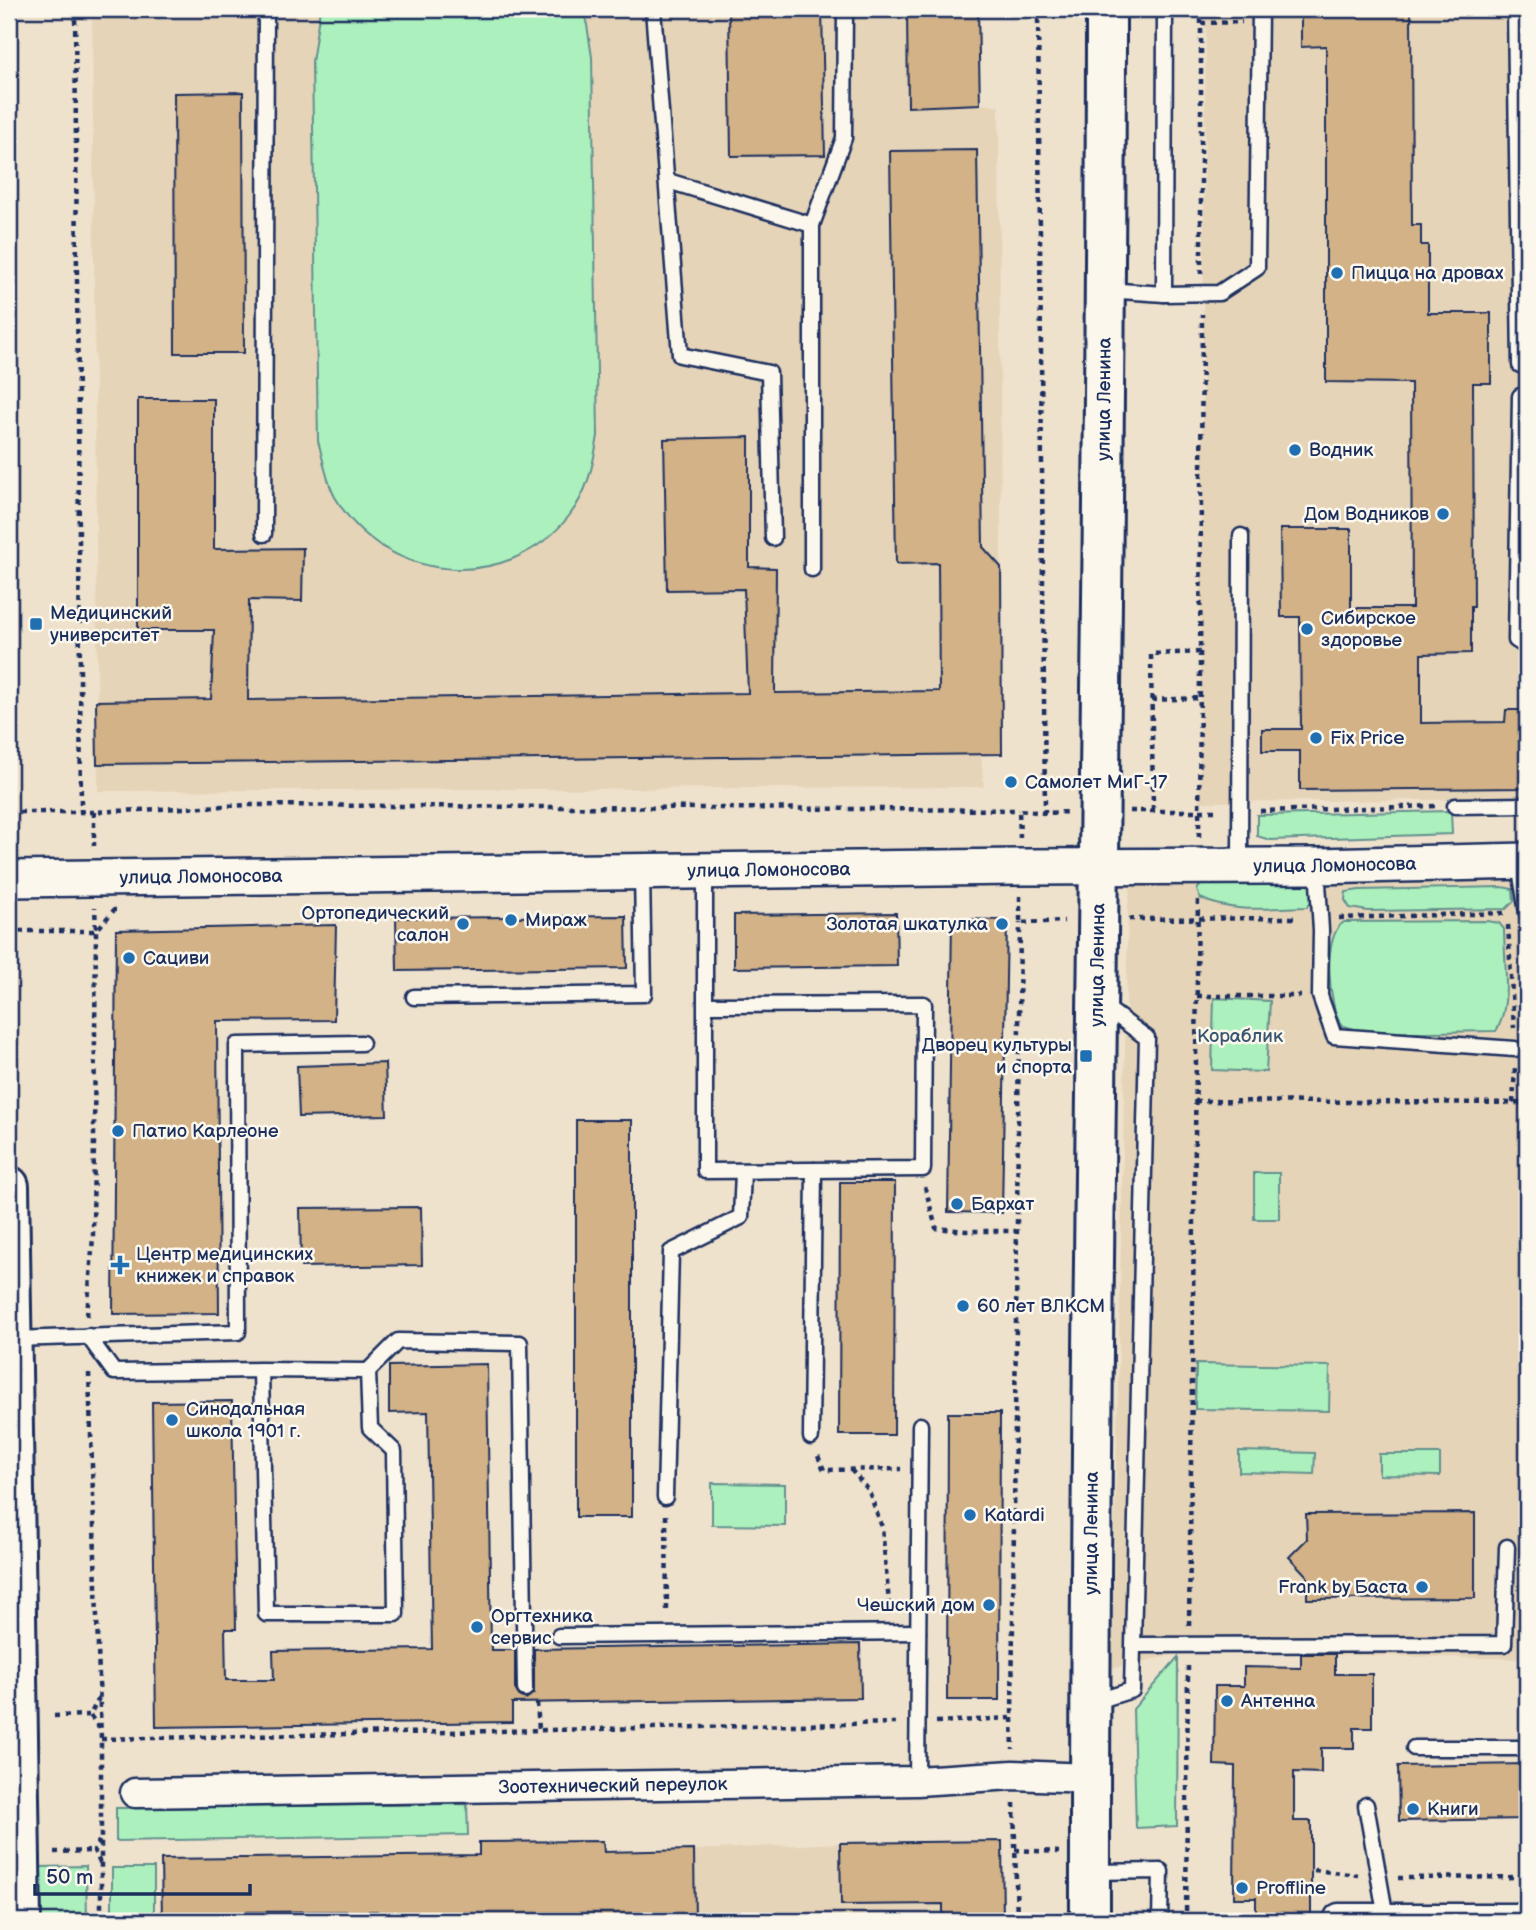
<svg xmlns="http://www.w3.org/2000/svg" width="1536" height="1930" font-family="'Balsamiq Sans',sans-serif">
<rect width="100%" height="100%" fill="#efe2cd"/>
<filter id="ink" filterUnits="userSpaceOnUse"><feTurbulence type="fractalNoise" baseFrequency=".0143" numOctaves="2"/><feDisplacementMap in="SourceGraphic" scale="14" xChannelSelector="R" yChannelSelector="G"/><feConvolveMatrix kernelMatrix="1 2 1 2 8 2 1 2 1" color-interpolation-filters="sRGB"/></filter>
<g filter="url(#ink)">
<g fill="#e6d4b8">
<polygon points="92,9 978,9 980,104 999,106 1002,754 981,754 984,787 98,791"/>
<polygon points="1206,9 1527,9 1527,799 1199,802"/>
<polygon points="1527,868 1527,1659 1188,1652 1112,1668 1128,906 1131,882"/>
<polygon points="603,1841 604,1852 694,1850 840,1843 1002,1841 1003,1921 162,1921 161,1859 479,1855 479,1842"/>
</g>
<g fill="#acf1bd" stroke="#64908e" stroke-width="2">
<path d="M320 9H583L585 12 592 57 598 436C593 465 588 492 569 516 507 595 384 583 335 497 326 481 323 458 318 441L312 62Z"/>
<polygon points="1451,811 1452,834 1270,840 1257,836 1257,815"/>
<path d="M1205 879 1311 881 1312 900 1307 907C1272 908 1233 914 1200 898L1197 890Z"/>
<polygon points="1502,887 1513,889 1514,901 1506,909 1368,911 1350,908 1345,900 1346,892 1359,890"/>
<path d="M1487 921 1499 923 1504 929C1504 958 1512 1007 1496 1031L1367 1033 1341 1025C1329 1006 1321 936 1344 922Z"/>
<polygon points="1214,998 1270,1001 1266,1072 1212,1070"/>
<rect x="1254" y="1173" width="25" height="46"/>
<polygon points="1196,1364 1330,1366 1329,1411 1195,1409"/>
<polygon points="1239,1451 1315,1453 1314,1474 1239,1472"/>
<polygon points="1379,1454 1440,1454 1440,1476 1379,1475"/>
<polygon points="712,1483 785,1484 785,1526 712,1525"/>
<polygon points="1178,1657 1177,1826 1136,1828 1133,1709"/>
<polygon points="467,1804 468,1835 116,1841 116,1808"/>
<polygon points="86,1866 87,1921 41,1921 40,1867"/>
<rect x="112" y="1868" width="42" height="53"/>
</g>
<g fill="#d2b286" stroke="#1b2f5e" stroke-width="2">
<polygon points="729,9 822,9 825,155 731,156"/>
<polygon points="907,9 978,9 980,104 908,107"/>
<polygon points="1301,9 1411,9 1412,225 1421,225 1421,245 1428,245 1428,313 1491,313 1491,383 1473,383 1474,607 1471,607 1471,653 1421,654 1421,723 1505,722 1506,710 1527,710 1527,788 1300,790 1300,751 1262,751 1262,729 1301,729 1300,617 1281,617 1280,529 1351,529 1351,608 1412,608 1411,383 1326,382 1326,46 1301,47"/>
<polygon points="243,92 244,353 175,353 174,93"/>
<polygon points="977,150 983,547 1001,567 1002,754 97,764 96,701 211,699 214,630 138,630 138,399 214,399 214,549 303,548 302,601 249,600 248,700 748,693 744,589 667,590 664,439 749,437 749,567 776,568 775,693 939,691 938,563 896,564 890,151"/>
<polygon points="896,913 897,966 734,968 734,915"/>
<polygon points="626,916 627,968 397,971 396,918"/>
<polygon points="952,919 1007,920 1002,1213 948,1212"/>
<polygon points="336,925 334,1020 217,1021 219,1313 113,1314 116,930"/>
<polygon points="385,1063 387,1115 299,1117 297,1066"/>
<rect x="576" y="1120" width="56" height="397"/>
<polygon points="840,1182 895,1182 894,1435 839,1435"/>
<polygon points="421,1207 422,1265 301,1267 300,1208"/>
<polygon points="487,1364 491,1650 515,1650 515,1689 520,1697 526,1699 534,1693 534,1649 860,1644 861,1698 512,1703 512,1722 156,1727 152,1402 232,1401 236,1629 225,1629 226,1680 274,1680 273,1651 432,1649 428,1412 389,1413 389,1366"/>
<polygon points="948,1413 1000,1413 999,1700 947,1700"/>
<polygon points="1475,1513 1475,1598 1307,1599 1307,1576 1289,1557 1307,1539 1306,1514"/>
<polygon points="1301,1654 1335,1654 1335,1674 1372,1674 1372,1728 1354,1728 1354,1748 1321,1748 1321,1773 1294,1772 1294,1821 1311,1821 1311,1915 1256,1914 1256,1898 1234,1898 1235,1766 1214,1765 1215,1686 1244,1686 1244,1667 1301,1668"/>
<polygon points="1527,1764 1527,1819 1399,1821 1398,1766"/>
<polygon points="603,1841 604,1852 694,1850 695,1921 378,1921 377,1911 244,1912 245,1921 162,1921 161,1859 479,1855 479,1842"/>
<polygon points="1002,1841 1003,1921 943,1921 943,1904 841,1905 840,1843"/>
</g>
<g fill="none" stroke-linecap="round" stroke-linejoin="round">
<g stroke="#1b2f5e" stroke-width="19">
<g id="service">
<polyline points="653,9 680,355 769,373 773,538"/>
<polyline points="1515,9 1520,365"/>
<polyline points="668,181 812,225 844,138 845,9"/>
<polyline points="812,225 812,569"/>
<polyline points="1106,290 1164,294 1219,293 1257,268 1260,9"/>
<polyline points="1164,294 1165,9"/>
<polyline points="1520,396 1516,640 1527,647"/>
<polyline points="264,534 266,9"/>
<polyline points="1455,806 1527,805"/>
<polyline points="1519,863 1527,913"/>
<polyline points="1240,865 1241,536"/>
<polyline points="1317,867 1321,930 1320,996 1334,1036 1515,1049"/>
<polyline points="705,871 705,1171 923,1169 924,1004 706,1005"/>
<polyline points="414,997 644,994 642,872"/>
<polyline points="88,1336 114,1372 261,1370 266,1614 396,1614 394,1451 370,1428 368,1371 261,1370"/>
<polyline points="12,1339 238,1332 237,1045 362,1043"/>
<polyline points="368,1371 398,1341 520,1343 525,1689"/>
<polyline points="811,1437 814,1170"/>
<polyline points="665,1497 671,1252 741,1217 743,1172"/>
<polyline points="559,1636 918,1632"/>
<polyline points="1134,1645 1504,1644 1507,1547"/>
<polyline points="1094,1702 1132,1690 1147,1038 1101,1004"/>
<polyline points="1414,1748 1527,1748"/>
<polyline points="917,1781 920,1425"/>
<polyline points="1366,1805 1386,1918"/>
<polyline points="1091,1872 1161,1871 1160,1921"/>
</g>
</g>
<g stroke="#1b2f5e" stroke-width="33">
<g id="minor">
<path id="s1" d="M135 1793 917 1781 1013 1775 1089 1778"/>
<polyline points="1339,1918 1527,1918"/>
</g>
</g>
<g stroke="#1b2f5e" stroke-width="40">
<g id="tertiary">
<path id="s2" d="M9 879 1020 867 1317 866 1527 861"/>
</g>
</g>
<g stroke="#1b2f5e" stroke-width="44">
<g id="secondary">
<polyline points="9,1186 21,1921"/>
<path id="s3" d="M1090 1921C1089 1284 1106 646 1106 9"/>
</g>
</g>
<g stroke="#1b2f5e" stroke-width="4.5" stroke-dasharray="5 5" stroke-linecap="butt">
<polyline points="75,9 81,812"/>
<polyline points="1038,9 1045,813"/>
<polyline points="1201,9 1201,274"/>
<polyline points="1201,23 1242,22"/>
<polyline points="1152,700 1201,698"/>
<polyline points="1153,810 1151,654 1201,652"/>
<polyline points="1130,811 1219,811"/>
<polyline points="1260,811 1436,806"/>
<polyline points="9,812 94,812 248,805 1019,810"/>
<polyline points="94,812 94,846"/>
<polyline points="1199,837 1202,314"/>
<polyline points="1020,838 1019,810 1045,813 1069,812"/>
<polyline points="1020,896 1020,923 1064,921"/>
<polyline points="1339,918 1505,913"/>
<polyline points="1129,919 1299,918"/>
<polyline points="1508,925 1514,1028"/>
<polyline points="9,931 96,931 95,907"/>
<polyline points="1197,996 1301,996"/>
<polyline points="1195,1101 1527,1103"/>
<polyline points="1513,1103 1515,1068"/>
<polyline points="925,1187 936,1228 967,1231 1015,1231"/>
<polyline points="87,1316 93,1237 96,931 114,910 116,910"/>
<polyline points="89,1373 101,1739 101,1921"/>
<polyline points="818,1456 824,1470 901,1469"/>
<polyline points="851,1470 868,1489 882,1527 890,1614"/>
<polyline points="666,1515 667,1615"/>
<polyline points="1189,1625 1198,895"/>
<polyline points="537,1703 539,1730"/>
<polyline points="54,1716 90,1715"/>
<polyline points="1012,1718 1013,1749"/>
<polyline points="936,1722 1012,1718 1020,923"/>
<polyline points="99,1728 90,1715 100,1696"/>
<polyline points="101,1739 896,1723"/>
<polyline points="1014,1803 1017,1921"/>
<polyline points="1015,1850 1059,1852"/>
<polyline points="54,1852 94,1851"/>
<polyline points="100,1863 94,1851 101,1837"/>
<polyline points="1314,1870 1358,1875"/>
<polyline points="1398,1878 1527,1877"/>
<polyline points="1186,1921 1188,1665"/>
</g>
<use href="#service" stroke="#fbf7ec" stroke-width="14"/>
<use href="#minor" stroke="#fbf7ec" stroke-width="28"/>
<use href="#tertiary" stroke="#fbf7ec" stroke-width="35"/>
<use href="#secondary" stroke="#fbf7ec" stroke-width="38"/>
</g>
</g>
<g fill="#1f6fb2" stroke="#fbf7ec" stroke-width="2.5">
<circle cx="1337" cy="273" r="7"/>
<circle cx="1295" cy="450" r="7"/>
<circle cx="1443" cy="514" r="7"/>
<rect x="29" y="617" width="14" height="14" rx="3.5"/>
<circle cx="1307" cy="629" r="7"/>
<circle cx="1316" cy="738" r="7"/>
<circle cx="1011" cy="782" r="7"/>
<circle cx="511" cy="920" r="7"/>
<circle cx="463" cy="924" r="7"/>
<circle cx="1002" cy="924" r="7"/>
<circle cx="129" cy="958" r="7"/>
<rect x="1079" y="1049" width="14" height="14" rx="3.5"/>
<circle cx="118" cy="1131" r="7"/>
<circle cx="957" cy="1204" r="7"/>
<path d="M116.5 1254.5h7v7h7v7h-7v7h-7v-7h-7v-7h7z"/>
<circle cx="963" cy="1306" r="7"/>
<circle cx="172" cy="1420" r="7"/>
<circle cx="970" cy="1515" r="7"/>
<circle cx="1422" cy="1587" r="7"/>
<circle cx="989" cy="1605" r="7"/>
<circle cx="477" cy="1627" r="7"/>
<circle cx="1227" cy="1701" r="7"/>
<circle cx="1413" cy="1809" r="7"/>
<circle cx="1242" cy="1888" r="7"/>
</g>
<g text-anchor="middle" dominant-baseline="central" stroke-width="5" stroke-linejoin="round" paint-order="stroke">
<g font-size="19" fill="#1b2f5e" stroke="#fbf7ec" text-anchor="start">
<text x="1351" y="273">Пицца на дровах</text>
<text x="1309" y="450">Водник</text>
<text x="1429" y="514" text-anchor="end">Дом Водников</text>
<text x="50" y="613">Медицинский<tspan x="50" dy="22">университет</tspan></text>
<text x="1321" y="618">Сибирское<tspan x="1321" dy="22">здоровье</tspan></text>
<text x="1330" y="738">Fix Price</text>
<text x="1025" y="782">Самолет МиГ-17</text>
<text x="449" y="913" text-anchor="end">Ортопедический<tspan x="449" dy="22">салон</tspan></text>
<text x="525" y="920">Мираж</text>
<text x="988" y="924" text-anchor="end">Золотая шкатулка</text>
<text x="143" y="958">Сациви</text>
<text x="1072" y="1045" text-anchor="end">Дворец культуры<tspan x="1072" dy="22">и спорта</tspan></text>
<text x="132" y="1131">Патио Карлеоне</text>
<text x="971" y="1204">Бархат</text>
<text x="136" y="1254">Центр медицинских<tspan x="136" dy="22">книжек и справок</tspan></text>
<text x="977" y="1306">60 лет ВЛКСМ</text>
<text x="186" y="1409">Синодальная<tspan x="186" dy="22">школа 1901 г.</tspan></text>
<text x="984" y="1515">Katardi</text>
<text x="1408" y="1587" text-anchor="end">Frank by Баста</text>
<text x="975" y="1605" text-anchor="end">Чешский дом</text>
<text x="491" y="1616">Оргтехника<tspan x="491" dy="22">сервис</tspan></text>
<text x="1241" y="1701">Антенна</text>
<text x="1427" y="1809">Книги</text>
<text x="1256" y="1888">Proffline</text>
</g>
<g font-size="19" fill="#1b2f5e" stroke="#fbf7ec">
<text stroke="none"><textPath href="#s3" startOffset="1522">улица Ленина</textPath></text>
<text stroke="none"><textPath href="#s2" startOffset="1326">улица Ломоносова</textPath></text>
<text stroke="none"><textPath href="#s2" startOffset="760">улица Ломоносова</textPath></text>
<text stroke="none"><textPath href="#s2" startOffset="192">улица Ломоносова</textPath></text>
<text stroke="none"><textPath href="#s3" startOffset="956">улица Ленина</textPath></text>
<text stroke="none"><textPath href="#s3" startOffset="388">улица Ленина</textPath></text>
<text stroke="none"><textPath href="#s1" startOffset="478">Зоотехнический переулок</textPath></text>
</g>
<g font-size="19" fill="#385671" stroke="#fbf7ec">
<text x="1240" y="1036">Кораблик</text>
</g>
</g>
<rect width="1536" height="1930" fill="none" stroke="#fbf7ec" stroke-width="35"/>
<rect x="18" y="18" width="1501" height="1895" fill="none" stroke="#1b2f5e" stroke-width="2.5" filter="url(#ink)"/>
<path d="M35 1884v10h215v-10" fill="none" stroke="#1b2f5e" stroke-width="3.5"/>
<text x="46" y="1884" font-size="21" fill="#1b2f5e" stroke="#fbf7ec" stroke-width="5" paint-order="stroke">50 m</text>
</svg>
